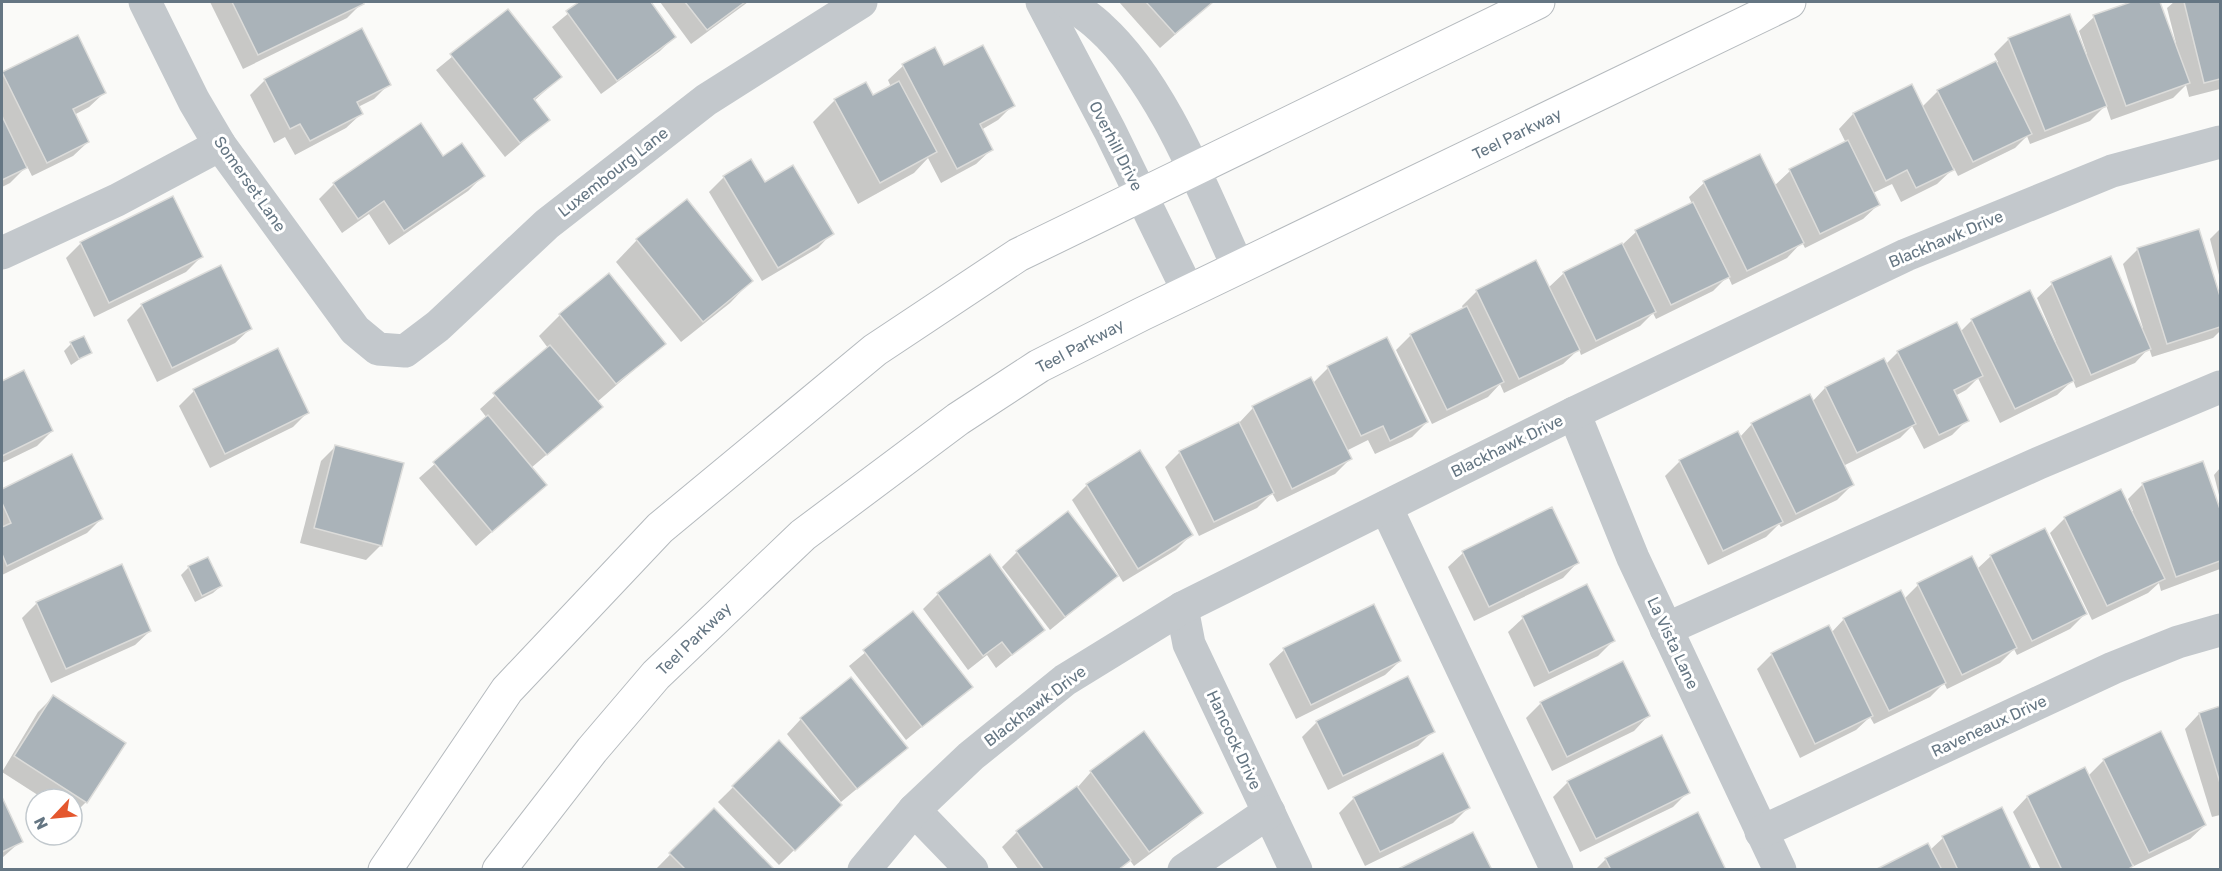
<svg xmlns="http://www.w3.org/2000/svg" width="2222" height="871" font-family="Rubik,sans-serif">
<rect width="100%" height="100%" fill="#fafaf8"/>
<g fill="#0003">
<polygon points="210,2 361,2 362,3 347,18 243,69"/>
<polygon points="582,2 649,2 674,37 660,51 601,94 552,27"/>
<polygon points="660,2 748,2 691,44"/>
<polygon points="1119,2 1212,2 1160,48"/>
<polygon points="2135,2 2158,2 2174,44 2176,43 2167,8 2174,2 2220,2 2220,89 2189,97 2186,85 2173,98 2111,120 2106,105 2090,121 2030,144 2027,136 2015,148 1958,176 1954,168 1937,184 1901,202 1892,184 1873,193 1878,205 1863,219 1805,248 1802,242 1787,258 1732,285 1728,276 1713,291 1656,319 1653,313 1640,326 1581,355 1579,349 1563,364 1504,393 1500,384 1488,397 1432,424 1396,350 1411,335 1464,310 1462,306 1477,291 1548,288 1564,273 1622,245 1636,232 1692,204 1689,197 1704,183 1774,186 1790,171 1846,143 1839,129 1853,114 1912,86 1922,107 1938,91 1998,62 1994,54 2009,39 2087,54 2079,31 2094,17"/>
<polygon points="508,11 560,77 534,101 548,120 505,157 436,70"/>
<polygon points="934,49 944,68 1013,105 998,120 981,130 991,150 976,164 941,183 928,158 914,173 858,204 813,122 835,100 873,98 891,87 888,80 903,66"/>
<polygon points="3,73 104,93 89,107 74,115 88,142 73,156 32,176 27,166 10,183 2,187"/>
<polygon points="265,80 389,84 374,99 358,107 361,114 346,128 295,155 285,137 274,143 250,95"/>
<polygon points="443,158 483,176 468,191 389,245 369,214 342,233 319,199 334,184"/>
<polygon points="724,177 764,184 832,233 818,248 762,281 709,192"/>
<polygon points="2220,229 2220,279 2210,239"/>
<polygon points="2198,230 2220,301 2220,331 2213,338 2152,357 2149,348 2135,363 2076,388 2073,380 2057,395 2000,423 1978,378 1966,390 1955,396 1967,420 1952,435 1924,449 1912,426 1900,438 1843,466 1852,485 1837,500 1781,527 1779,524 1766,537 1708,565 1665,476 1680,461 1738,433 1740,437 1752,424 1812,402 1825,388 1884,360 1886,364 1898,352 1960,332 1972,320 2056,342 2037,298 2052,284 2143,328 2123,264 2138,249"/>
<polygon points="637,240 751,281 730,303 681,342 616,262"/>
<polygon points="81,243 201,257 186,272 94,317 66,258"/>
<polygon points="142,305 250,329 235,343 157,382 127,320"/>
<polygon points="560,315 664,344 597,402 586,421 531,468 545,485 476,546 419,478 487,418 480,409 548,348 539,336"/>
<polygon points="71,344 90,352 71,365 64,351"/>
<polygon points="1328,368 1427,422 1412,437 1375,454 1368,440 1346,451 1350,459 1335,474 1277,502 1272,493 1257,508 1199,536 1165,467 1180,452 1238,424 1253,408 1311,379 1313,383"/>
<polygon points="23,372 52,431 37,446 2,463 2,383"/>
<polygon points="194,391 307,413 293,427 210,468 179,406"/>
<polygon points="336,446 381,545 366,560 300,543 321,461"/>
<polygon points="71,456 102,518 87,533 2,575 2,490"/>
<polygon points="2202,462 2220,513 2220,569 2161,591 2159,583 2148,593 2092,620 2050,533 2065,518 2133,511 2128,499 2143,484"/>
<polygon points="2220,468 2220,499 2214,475"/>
<polygon points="1087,485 1191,535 1176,550 1123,582 1072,500"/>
<polygon points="1017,552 1116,576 1050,630 1002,567"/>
<polygon points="1463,553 1577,563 1563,578 1474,621 1448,567"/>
<polygon points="1991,556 2085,614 2070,629 2017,655 2014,649 2000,663 1947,689 1944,683 1930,697 1874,724 1870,717 1856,730 1800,758 1757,669 1772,654 1831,633 1844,619 1904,599 1918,585 1977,569"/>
<polygon points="207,559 221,586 213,593 195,602 181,575 188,568"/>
<polygon points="938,594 1043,630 996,668 987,655 968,670 923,609"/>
<polygon points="37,603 150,631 135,645 51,683 22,618"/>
<polygon points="913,613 971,686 906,740 849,666"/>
<polygon points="1523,618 1613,641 1598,656 1534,687 1508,632"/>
<polygon points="1284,650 1400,661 1385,675 1296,719 1269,664"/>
<polygon points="53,697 86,802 72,816 72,799 44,799 2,772 38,712"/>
<polygon points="1541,703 1648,716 1634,731 1552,771 1526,718"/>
<polygon points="2220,708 2220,815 2212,817 2185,729 2199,714"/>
<polygon points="801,719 906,748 841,802 787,734"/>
<polygon points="1317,722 1433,731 1418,746 1328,790 1302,737"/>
<polygon points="1143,733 1201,813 1186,827 1134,866 1129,859 1119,870 1019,870 1002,847 1017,832 1077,788 1091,772"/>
<polygon points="779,742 840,805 779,865 718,802"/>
<polygon points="2104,760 2205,825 2190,839 2134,866 2133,864 2128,870 2041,870 2013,812 2027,797 2085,769 2088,776"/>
<polygon points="1568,782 1688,792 1673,807 1580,852 1553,797"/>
<polygon points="1354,798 1468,808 1453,823 1365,866 1339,813"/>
<polygon points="2,801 21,841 2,858"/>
<polygon points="2001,809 2030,870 1878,870 1930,850 1943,838"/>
<polygon points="714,810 773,870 656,869"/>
<polygon points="1606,859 1725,870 1595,870"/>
</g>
<g fill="#aab3b9" stroke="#dcdcda" stroke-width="1.5">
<polygon points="232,2 363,2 364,4 258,55"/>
<polygon points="579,2 651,2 676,37 617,81 566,11"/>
<polygon points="685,2 745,2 707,30"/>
<polygon points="1146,2 1213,2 1175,34"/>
<polygon points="2131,2 2160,2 2190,83 2126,106 2093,15"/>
<polygon points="2184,2 2220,2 2220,79 2204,83"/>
<polygon points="508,9 562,77 534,99 550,120 520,143 450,54"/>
<polygon points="2070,14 2107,106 2045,131 2008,38"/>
<polygon points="362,28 391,85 357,102 363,114 310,141 300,124 290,129 264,79"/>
<polygon points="78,35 106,93 73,109 89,142 47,163 2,72"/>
<polygon points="983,45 1015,106 980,124 993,150 957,169 902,64 935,47 944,65"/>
<polygon points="1996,61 2032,134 1973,162 1937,90"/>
<polygon points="899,81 937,152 880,183 834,99 866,82 873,95"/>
<polygon points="1912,84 1954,170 1916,188 1907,170 1886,181 1853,113"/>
<polygon points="2,116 27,168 2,180"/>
<polygon points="421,123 443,156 462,143 485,176 404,231 384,201 358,219 333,183"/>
<polygon points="1848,140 1880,205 1820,234 1789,169"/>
<polygon points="1760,154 1804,243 1747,271 1703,181"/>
<polygon points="751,159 765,182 793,165 834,234 778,268 723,176"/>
<polygon points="173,196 203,257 109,303 80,242"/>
<polygon points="687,199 753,281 703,322 636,239"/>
<polygon points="1693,202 1730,277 1671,305 1635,230"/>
<polygon points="2199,229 2220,296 2220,327 2167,344 2137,248"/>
<polygon points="1622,243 1656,312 1596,341 1563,272"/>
<polygon points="2111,256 2151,349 2091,375 2051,282"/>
<polygon points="1536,260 1580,350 1519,379 1476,290"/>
<polygon points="221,265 252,329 172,368 141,304"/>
<polygon points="609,273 666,344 616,384 559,314"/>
<polygon points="2030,290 2074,381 2015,409 1971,319"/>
<polygon points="1467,306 1504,382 1447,410 1410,334"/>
<polygon points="1957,322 1983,376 1954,390 1969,421 1939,435 1897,351"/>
<polygon points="84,336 92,353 79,359 70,342"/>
<polygon points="1387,337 1428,422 1390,441 1383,426 1361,436 1327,366"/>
<polygon points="550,345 603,407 547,455 493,393"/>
<polygon points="278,348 309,413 225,454 193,389"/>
<polygon points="1884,358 1916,424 1857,453 1825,387"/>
<polygon points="24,370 53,431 2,456 2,381"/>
<polygon points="1311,377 1352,459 1292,489 1252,406"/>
<polygon points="1810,394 1854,485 1796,514 1751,423"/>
<polygon points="488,415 547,485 492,532 433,462"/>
<polygon points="1239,422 1274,493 1214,522 1179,451"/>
<polygon points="1738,431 1783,522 1723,551 1679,460"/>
<polygon points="335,445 404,463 382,546 314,528"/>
<polygon points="1140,450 1193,535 1138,569 1086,484"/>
<polygon points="72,454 103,519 7,566 2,554 2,527 11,523 2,503 2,489"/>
<polygon points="2203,461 2220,509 2220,561 2176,577 2142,483"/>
<polygon points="2121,489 2165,579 2107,606 2064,517"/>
<polygon points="1552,507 1579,563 1489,607 1462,551"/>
<polygon points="1068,511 1118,576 1065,617 1016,551"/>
<polygon points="2045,528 2087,614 2032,641 1990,555"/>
<polygon points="990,554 1045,630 1012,655 1002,642 983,656 937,593"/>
<polygon points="1972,556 2017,648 1962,675 1917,583"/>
<polygon points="208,557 222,586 202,596 188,566"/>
<polygon points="122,564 151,631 66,669 36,602"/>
<polygon points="1587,584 1615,641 1549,673 1522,616"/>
<polygon points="1901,590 1946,683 1889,711 1843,618"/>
<polygon points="1374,604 1401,661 1311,705 1283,648"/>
<polygon points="913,611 973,687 922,727 863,650"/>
<polygon points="1829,625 1873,716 1815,744 1771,653"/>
<polygon points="1623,661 1650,716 1567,757 1540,702"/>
<polygon points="1408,676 1435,732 1343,776 1316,721"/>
<polygon points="851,677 908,748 857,789 800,718"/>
<polygon points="53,695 126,743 87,803 14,756"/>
<polygon points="2220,706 2220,783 2199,713"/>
<polygon points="1144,731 1203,813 1149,852 1090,771"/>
<polygon points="2161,731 2206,825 2149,853 2103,759"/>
<polygon points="1662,735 1690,793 1596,839 1567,781"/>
<polygon points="779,740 842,805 795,851 732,786"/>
<polygon points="1443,753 1470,808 1380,852 1353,797"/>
<polygon points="2085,767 2133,866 2127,870 2062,870 2027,796"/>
<polygon points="1077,786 1131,860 1118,870 1044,870 1016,831"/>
<polygon points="2,797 23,842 2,852"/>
<polygon points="2002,807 2032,870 1958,870 1942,836"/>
<polygon points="714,808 775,870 686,870 669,853"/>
<polygon points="1698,812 1726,870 1611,870 1605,858"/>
<polygon points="1473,832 1492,870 1396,870"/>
<polygon points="1928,843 1942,870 1875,870"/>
</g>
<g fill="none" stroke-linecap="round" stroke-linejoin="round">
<g stroke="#b5babe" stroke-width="35">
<g id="major">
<polyline points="385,870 507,690 660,528 875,350 1018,255 1538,2"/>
<polyline points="499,870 592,750 656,675 803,535 958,419 1039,366 1142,314 1789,2"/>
</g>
</g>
<g stroke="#c3c8cc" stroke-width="33">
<polyline points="145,2 194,101 220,145 355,330 378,349 405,351 438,326 547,224 706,100 861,2"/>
<polyline points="1042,2 1110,131 1188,291"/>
<path d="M1067 2C1078 10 1090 17 1100 27 1163 84 1203 191 1238 267"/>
<polyline points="2,253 117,200 220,145"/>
<polyline points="1574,413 1633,558 1780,870"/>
<polyline points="1386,507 1557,870"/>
<polyline points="1182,608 1189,644 1296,870"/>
<polyline points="1666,629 2039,463 2220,387"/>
<polyline points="914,810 972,870"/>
<polyline points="1761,832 2113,668 2178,642 2220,630"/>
<polyline points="864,870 914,810 971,756 1065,680 1182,608 1574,413 1906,255 2112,171 2220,142"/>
<polyline points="1184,870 1269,812"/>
</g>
<use href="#major" stroke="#fff" stroke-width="33"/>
</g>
<g text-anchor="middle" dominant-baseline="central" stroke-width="6" stroke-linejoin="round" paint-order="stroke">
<g font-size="16" fill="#657683" stroke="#fff">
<text transform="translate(1517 134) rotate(-26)">Teel Parkway</text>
<text transform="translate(1116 146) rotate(63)">Overhill Drive</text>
<text transform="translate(613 172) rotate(-38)">Luxembourg Lane</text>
<text transform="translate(250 184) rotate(55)">Somerset Lane</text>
<text transform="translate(1946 239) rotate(-23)">Blackhawk Drive</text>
<text transform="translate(1080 346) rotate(-28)">Teel Parkway</text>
<text transform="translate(1507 446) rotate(-26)">Blackhawk Drive</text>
<text transform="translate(694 639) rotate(-44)">Teel Parkway</text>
<text transform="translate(1673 643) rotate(65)">La Vista Lane</text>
<text transform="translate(1035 706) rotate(-37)">Blackhawk Drive</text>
<text transform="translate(1989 726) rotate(-25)">Raveneaux Drive</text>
<text transform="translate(1234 740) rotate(65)">Hancock Drive</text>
</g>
</g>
<rect width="2222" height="871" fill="none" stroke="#657683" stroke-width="6"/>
<g transform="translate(54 817) rotate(244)"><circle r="28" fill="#ffffff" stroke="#c1c8cd" stroke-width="1.5"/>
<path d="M0-4.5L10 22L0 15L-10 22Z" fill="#e4572e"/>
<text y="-9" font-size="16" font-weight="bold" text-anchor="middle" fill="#657683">N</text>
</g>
</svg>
